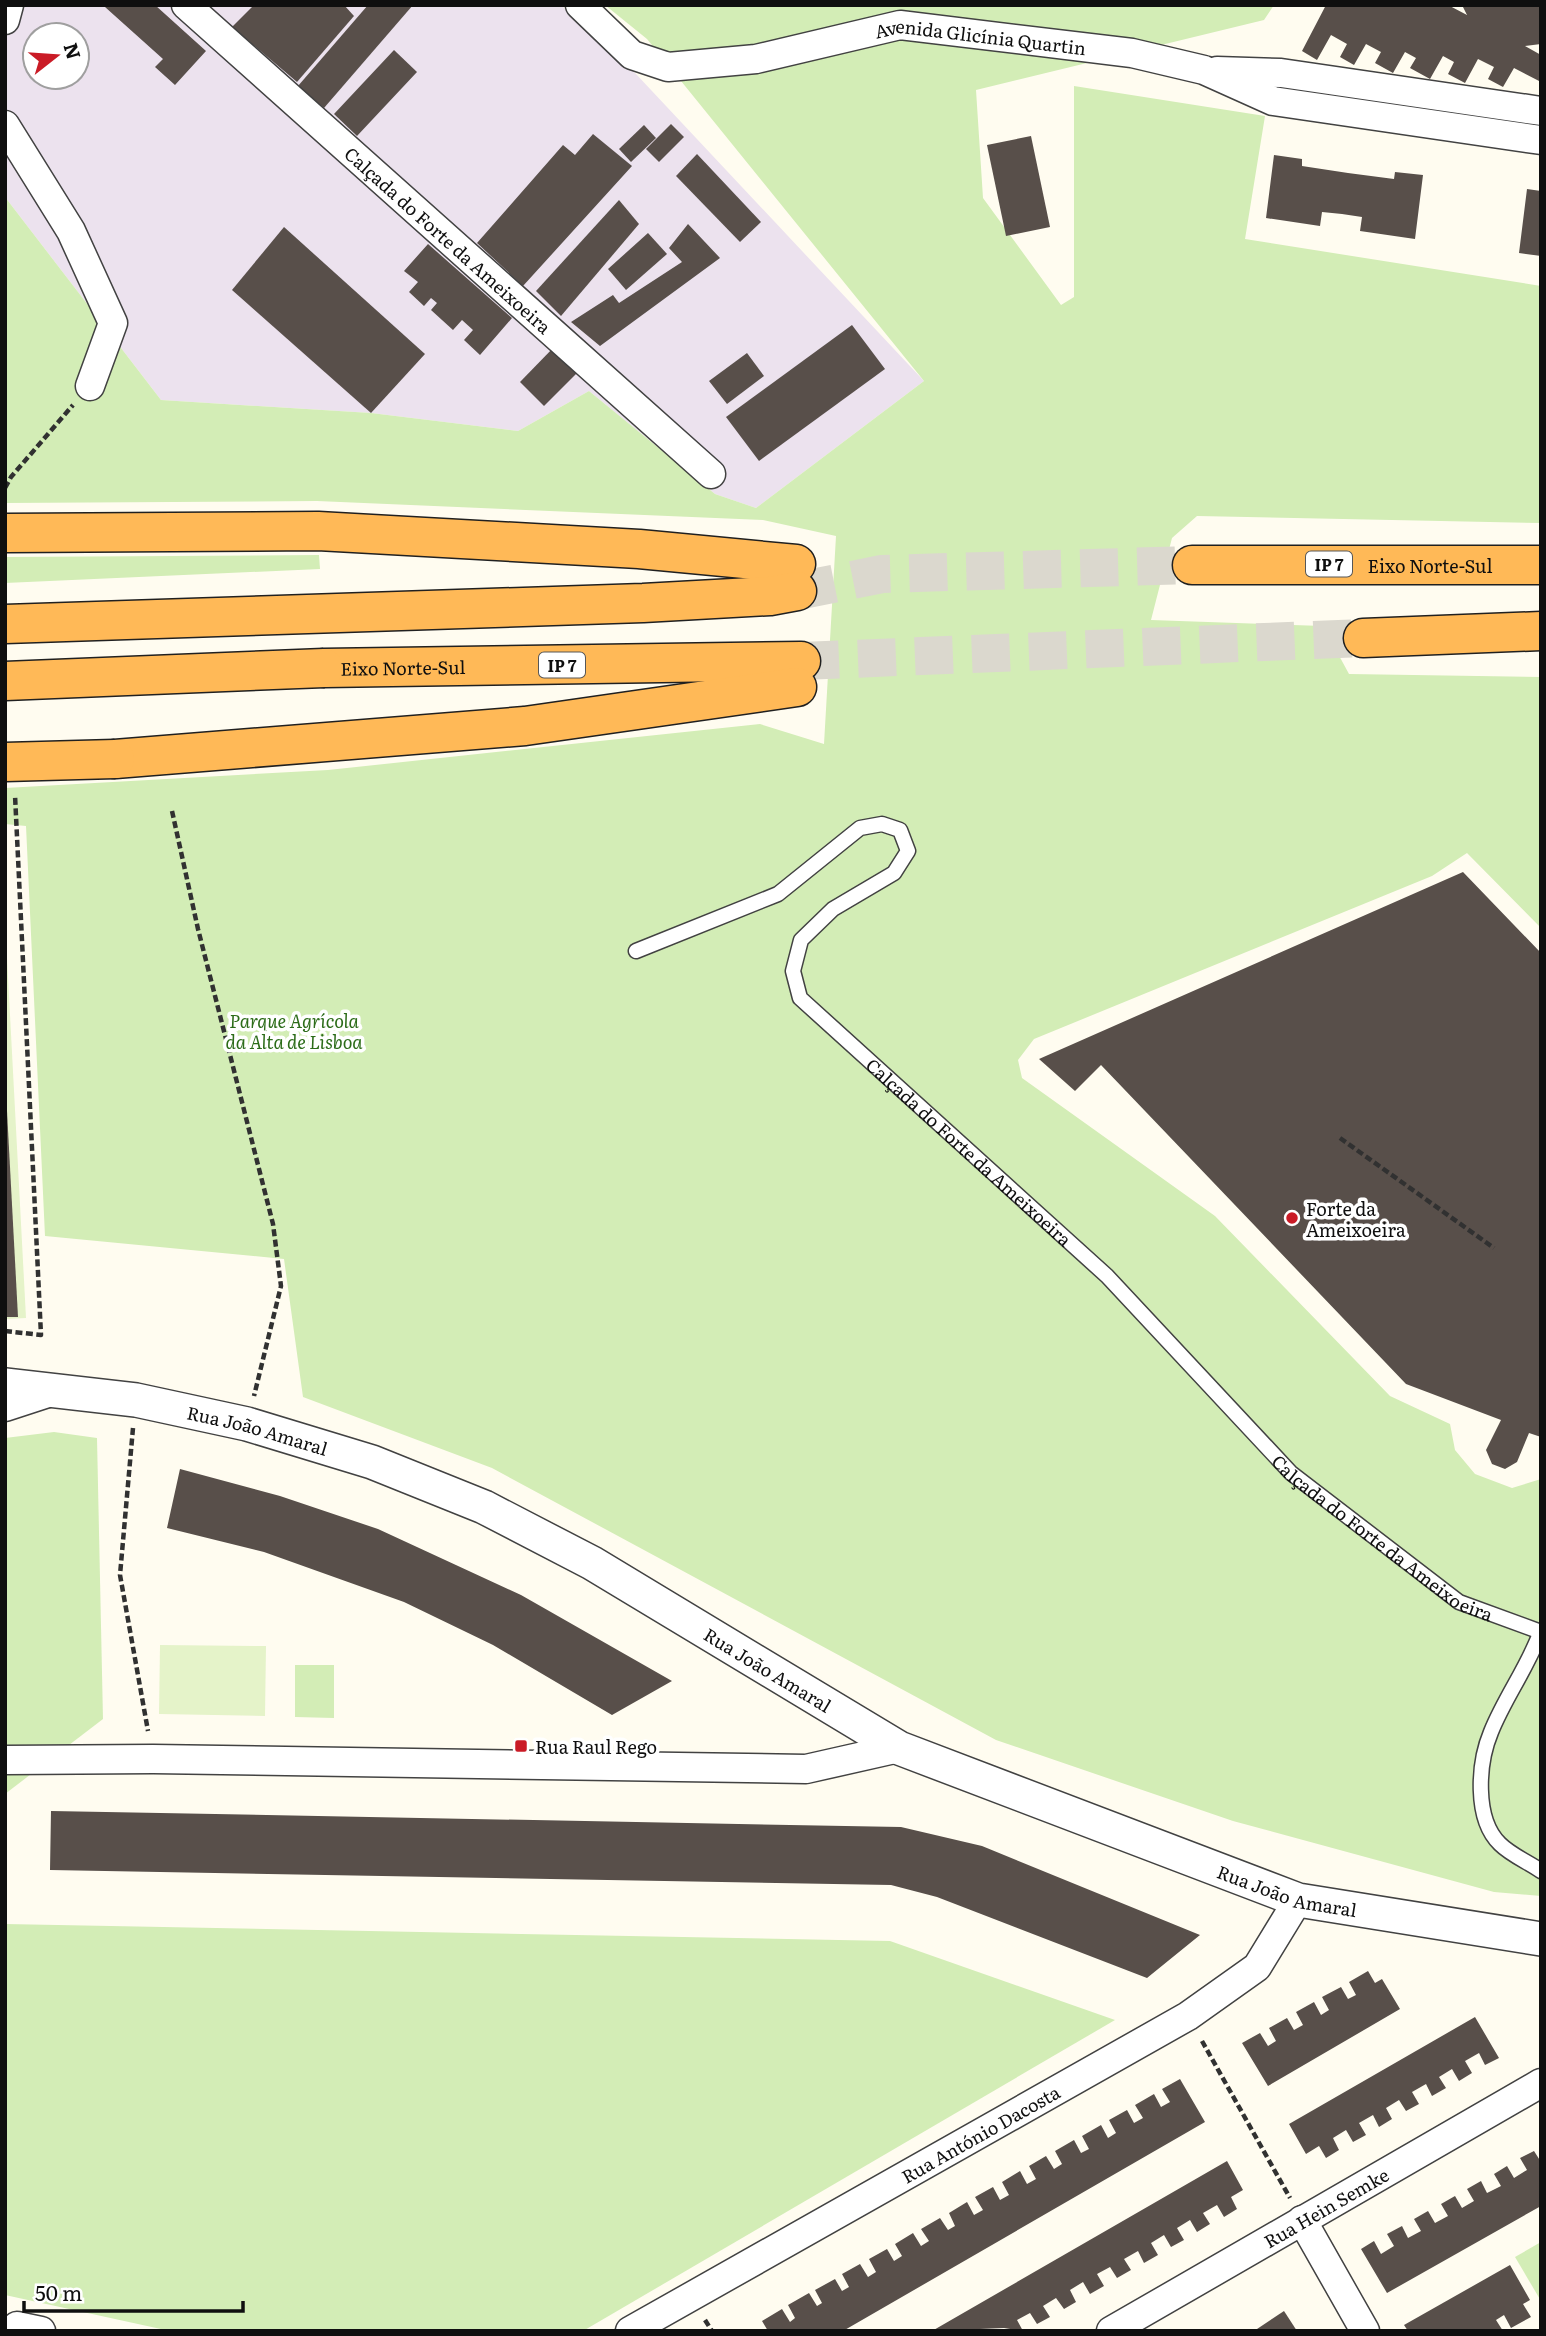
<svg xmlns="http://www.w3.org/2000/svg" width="1546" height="2336" font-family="Literata,serif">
<rect width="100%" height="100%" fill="#fffcf0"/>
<path fill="#ece2ee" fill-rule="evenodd" d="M5 5H561L636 74 924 381 756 508 715 494 589 391 518 431 371 413 161 400 5 197ZM35 35H77V77H35Z"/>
<g fill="#d3edb6">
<polygon points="605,5 1274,5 1264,20 976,90 983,198 1061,305 1074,297 1074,86 1265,116 1245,239 1541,286 1541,523 1197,516 1172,538 1151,620 1323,626 1349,674 1541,677 1541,928 1467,853 1432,876 1034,1039 1018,1060 1022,1078 1215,1216 1390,1396 1450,1424 1455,1450 1475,1474 1512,1488 1541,1479 1541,1896 1494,1892 1233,1821 996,1740 492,1468 303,1397 284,1259 45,1236 26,826 5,824 5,788 328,770 760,724 824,744 836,536 763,520 317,501 5,503 5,197 161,400 371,413 518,431 589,391 715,494 756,508 924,381 647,39"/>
<polygon points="319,555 320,569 5,583 5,557"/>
<polygon points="54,1432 97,1438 103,1719 5,1794 5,1438"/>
<polygon points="295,1665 334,1665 334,1718 295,1717"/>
<polygon points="5,1924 890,1941 1115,2020 583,2331 170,2331 5,2295"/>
<polygon points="1541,2242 1541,2301 1515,2257"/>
</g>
<g fill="#e5f3c9">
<polygon points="5,920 26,1318 5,1319"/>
<polygon points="160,1645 266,1646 265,1716 159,1714"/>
</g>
<g fill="#584f4a">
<polygon points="107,5 155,5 206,51 175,85 155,67 163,59 105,7"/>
<polygon points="254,5 344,5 354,16 297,82 232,27"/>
<polygon points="368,5 413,5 324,108 298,86"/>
<polygon points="1326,5 1448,5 1467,15 1462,5 1541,5 1541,44 1525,46 1541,55 1541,82 1514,68 1503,87 1488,79 1494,67 1478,59 1465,83 1448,74 1454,62 1443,56 1430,79 1410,68 1416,58 1405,52 1393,73 1375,63 1381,52 1366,44 1354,65 1340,57 1347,44 1331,35 1317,60 1302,51"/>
<polygon points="394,50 417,72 357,136 334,114"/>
<polygon points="671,124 684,137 659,162 646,149"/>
<polygon points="644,125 656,138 631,162 619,149"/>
<polygon points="593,134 632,166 523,286 477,243 563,145 575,155"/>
<polygon points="1031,136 1050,227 1006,236 987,145"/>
<polygon points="697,154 761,222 740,242 676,176"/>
<polygon points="1274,155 1302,159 1302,166 1348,173 1394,179 1395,172 1423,175 1415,239 1360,231 1362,217 1342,214 1322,212 1320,226 1266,218"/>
<polygon points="1527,189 1541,191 1541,256 1519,253"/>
<polygon points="619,200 639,224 561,316 536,291"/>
<polygon points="688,224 720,258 600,346 571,322 613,295 619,303 682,262 669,248"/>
<polygon points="284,227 425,354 371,413 232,290"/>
<polygon points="648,233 667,254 626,290 608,269"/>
<polygon points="428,244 512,318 480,355 464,340 473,330 462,320 453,330 431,310 437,303 431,298 424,306 409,292 418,282 404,271"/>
<polygon points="852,325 885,369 759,461 726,417"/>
<polygon points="555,346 580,370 544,406 520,382"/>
<polygon points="747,353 764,376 727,404 709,381"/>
<polygon points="1463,872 1541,953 1541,1437 1529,1433 1517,1462 1505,1469 1492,1464 1486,1450 1501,1420 1406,1384 1101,1065 1075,1091 1039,1059"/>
<polygon points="5,1111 7,1111 18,1317 5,1317"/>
<polygon points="180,1469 280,1496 378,1529 521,1595 672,1681 612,1715 493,1645 404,1602 264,1552 167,1528"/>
<polygon points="51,1811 901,1827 982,1846 1200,1935 1147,1978 937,1897 891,1885 50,1870"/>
<polygon points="1368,1971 1375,1983 1382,1979 1400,2009 1268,2086 1242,2043 1260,2033 1268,2046 1276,2041 1269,2028 1287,2018 1294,2030 1303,2025 1296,2012 1314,2002 1321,2015 1329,2010 1322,1997 1341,1987 1348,1999 1356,1995 1349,1982"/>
<polygon points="1475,2017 1499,2058 1485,2065 1479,2053 1465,2061 1472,2073 1459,2081 1452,2069 1439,2077 1446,2088 1432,2096 1426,2084 1412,2092 1419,2104 1406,2111 1399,2100 1386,2108 1392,2119 1379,2127 1373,2115 1359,2123 1366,2135 1353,2142 1346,2130 1333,2138 1339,2150 1326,2158 1319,2146 1306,2154 1289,2124"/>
<polygon points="1180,2079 1205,2122 843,2331 768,2331 762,2321 782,2309 790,2322 795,2318 788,2305 809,2293 817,2306 822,2303 815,2290 835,2279 842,2291 849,2287 842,2274 860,2264 868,2277 876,2272 869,2259 887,2249 894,2261 902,2256 895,2244 913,2233 921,2246 929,2241 921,2229 940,2218 948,2230 955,2226 949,2213 967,2202 974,2215 983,2210 975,2197 993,2187 1000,2200 1009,2195 1002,2182 1020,2171 1027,2184 1036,2179 1029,2166 1046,2156 1054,2169 1062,2164 1055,2151 1074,2140 1081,2153 1089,2149 1082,2136 1101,2125 1108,2138 1116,2133 1109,2120 1127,2110 1134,2123 1143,2118 1135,2105 1154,2094 1161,2107 1170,2102 1162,2089"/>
<polygon points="1534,2151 1541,2162 1541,2206 1387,2293 1361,2249 1374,2241 1381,2254 1394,2246 1387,2234 1402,2226 1408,2238 1421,2231 1414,2219 1428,2211 1435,2223 1448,2216 1441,2204 1455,2196 1462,2208 1474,2201 1467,2189 1481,2181 1487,2193 1501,2186 1494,2174 1507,2166 1514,2178 1527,2170 1520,2158"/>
<polygon points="1227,2161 1243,2190 1231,2197 1237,2209 1224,2217 1217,2205 1203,2213 1210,2224 1197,2232 1190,2220 1177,2228 1184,2240 1171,2247 1164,2235 1151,2243 1158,2255 1144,2263 1138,2251 1124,2259 1131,2270 1117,2278 1110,2267 1097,2274 1104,2286 1090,2294 1083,2282 1070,2290 1076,2302 1064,2309 1056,2298 1043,2306 1050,2317 1037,2324 1030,2313 1017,2320 1023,2331 1004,2328 932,2331"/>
<polygon points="1510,2265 1530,2300 1523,2304 1531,2317 1511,2328 1504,2315 1496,2320 1503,2331 1408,2331 1404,2325"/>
<polygon points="1284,2311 1297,2331 1254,2331"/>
</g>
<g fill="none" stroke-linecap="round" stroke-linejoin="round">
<g stroke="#dbd8ce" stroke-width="38" stroke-dasharray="38 19" stroke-linecap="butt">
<polyline points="797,591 882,574 1192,565"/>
<polyline points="801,661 1363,638"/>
</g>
<g stroke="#424242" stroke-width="17">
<g id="service">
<path id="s1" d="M636 951 778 894 860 828 882 824 900 830 908 851 894 873 833 909 801 940 793 971 800 998 1107 1276 1291 1473 1459 1602 1541 1632"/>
<path d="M1541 1631C1528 1667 1505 1697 1491 1732 1478 1763 1474 1819 1500 1844 1511 1855 1528 1862 1541 1871"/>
</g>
</g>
<g stroke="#424242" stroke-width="31">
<g id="minor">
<path id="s2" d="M186 5 711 474"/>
<path id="s3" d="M580 5 632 55 668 67 756 59 900 25 1132 53 1204 70 1273 101 1541 140"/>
<polyline points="5,20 9,5"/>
<polyline points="1217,71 1281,73 1541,111"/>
<polyline points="5,125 71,231 113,323 90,386"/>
<polyline points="5,1407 54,1391"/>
<polyline points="5,1760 153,1759 806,1769 899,1748"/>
<polyline points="1302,2220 1365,2331"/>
<polyline points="17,2326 41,2331"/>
<path id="s4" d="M630 2331 1188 2016 1257 1967 1298 1900"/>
<path id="s5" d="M1111 2331 1541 2083"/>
</g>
</g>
<g stroke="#424242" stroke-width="36">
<g id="tertiary">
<path id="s6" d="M5 1385 136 1400 247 1424 372 1462 484 1507 592 1563 899 1748 1298 1900 1541 1939"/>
</g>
</g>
<g stroke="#202020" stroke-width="41">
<g id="trunk">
<polyline points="5,533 318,531 639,549 796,564"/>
<path id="s7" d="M1192 565H1541"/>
<polyline points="5,624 643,603 770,596 797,591"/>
<polyline points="1363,638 1541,631"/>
<path id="s8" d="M324 668 801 661"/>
<polyline points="115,759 525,726 797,687"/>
</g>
</g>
<g stroke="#313131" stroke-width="4.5" stroke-dasharray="7 3.5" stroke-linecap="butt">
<polyline points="5,488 11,477 73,405"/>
<polyline points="172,811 198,929 273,1224 281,1286 254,1396"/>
<polyline points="1340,1138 1494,1248"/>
<polyline points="5,1331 41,1335 15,795"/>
<polyline points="133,1428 120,1575 148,1731"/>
<polyline points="1202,2041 1290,2198"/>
<polyline points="705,2320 712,2331"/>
</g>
<use href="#service" stroke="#fff" stroke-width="14"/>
<use href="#minor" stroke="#fff" stroke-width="28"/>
<use href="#tertiary" stroke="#fff" stroke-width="33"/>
<use href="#trunk" stroke="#ffb957" stroke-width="38"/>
<g stroke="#202020" stroke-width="41" stroke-linecap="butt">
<g id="trunk-bridge">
<polyline points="5,681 324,668"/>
<polyline points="5,762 115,759"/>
</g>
</g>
<use href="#trunk-bridge" stroke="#ffb957" stroke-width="38"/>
</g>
<g fill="#ca1b26" stroke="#fff" stroke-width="2.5">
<circle cx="1292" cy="1218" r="7"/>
<rect x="514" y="1739" width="14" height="14" rx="3.5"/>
</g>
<g text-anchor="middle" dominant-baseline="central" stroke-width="7" stroke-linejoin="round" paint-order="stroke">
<g fill="#fff" stroke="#575757" stroke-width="2">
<rect x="1306" y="551.5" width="46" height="25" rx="5"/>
<rect x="539" y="652.5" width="46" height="25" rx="5"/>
</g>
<g font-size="16" font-weight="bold" fill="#0f0f0f">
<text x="1329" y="564">IP 7</text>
<text x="562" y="665">IP 7</text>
</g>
<g font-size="18" fill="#0f0f0f" stroke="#fff">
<text stroke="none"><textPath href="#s3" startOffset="427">Avenida Glicínia Quartin</textPath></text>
<text stroke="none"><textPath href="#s2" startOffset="352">Calçada do Forte da Ameixoeira</textPath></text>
<text stroke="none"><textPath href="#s7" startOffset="238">Eixo Norte-Sul</textPath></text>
<text stroke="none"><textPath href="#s8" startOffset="79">Eixo Norte-Sul</textPath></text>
<text stroke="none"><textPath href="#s1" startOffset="752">Calçada do Forte da Ameixoeira</textPath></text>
<text stroke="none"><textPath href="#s6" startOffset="257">Rua João Amaral</textPath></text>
<text stroke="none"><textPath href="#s1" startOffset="1320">Calçada do Forte da Ameixoeira</textPath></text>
<text stroke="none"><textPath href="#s6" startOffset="824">Rua João Amaral</textPath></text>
<text stroke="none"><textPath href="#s6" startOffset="1391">Rua João Amaral</textPath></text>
<text stroke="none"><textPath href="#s4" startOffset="402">Rua António Dacosta</textPath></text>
<text stroke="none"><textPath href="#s5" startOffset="248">Rua Hein Semke</textPath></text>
</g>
<g font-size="18" font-style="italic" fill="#2c6c19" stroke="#fff">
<text x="294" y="1020">Parque Agrícola<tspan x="294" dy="21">da Alta de Lisboa</tspan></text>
</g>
<g font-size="18" fill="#0f0f0f" stroke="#fff" text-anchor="start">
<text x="1306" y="1208">Forte da<tspan x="1306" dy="21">Ameixoeira</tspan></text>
<text x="535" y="1746">Rua Raul Rego</text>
</g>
</g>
<rect width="1546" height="2336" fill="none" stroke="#0f0f0f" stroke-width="14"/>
<g transform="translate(56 56) rotate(73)"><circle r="33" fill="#ffffff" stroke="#9f9f9f" stroke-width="2"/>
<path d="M0-5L12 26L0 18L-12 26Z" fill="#ca1b26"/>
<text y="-10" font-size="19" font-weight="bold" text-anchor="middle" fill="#0f0f0f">N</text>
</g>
<path d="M24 2301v10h219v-10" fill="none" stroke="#0f0f0f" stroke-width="3.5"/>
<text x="35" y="2301" font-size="21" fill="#0f0f0f" stroke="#ffffff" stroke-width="5" paint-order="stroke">50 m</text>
</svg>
